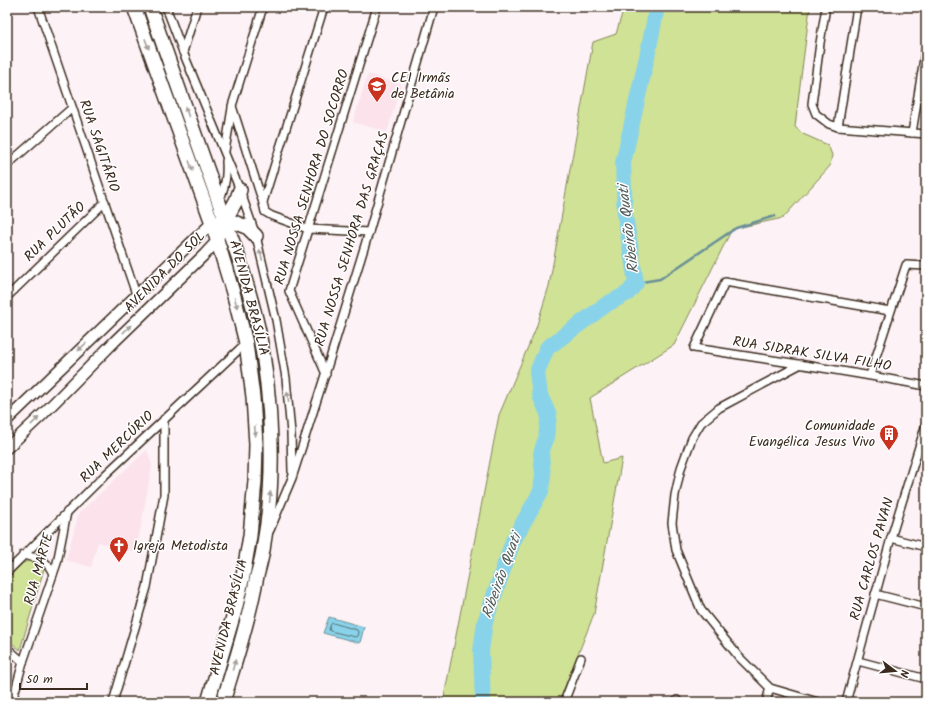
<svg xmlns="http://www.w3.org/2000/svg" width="933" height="709" font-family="Kalam,sans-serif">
<rect width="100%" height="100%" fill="#fdf2f6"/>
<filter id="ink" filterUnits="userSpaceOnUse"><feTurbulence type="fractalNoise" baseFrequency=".025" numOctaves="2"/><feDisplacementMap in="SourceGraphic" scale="8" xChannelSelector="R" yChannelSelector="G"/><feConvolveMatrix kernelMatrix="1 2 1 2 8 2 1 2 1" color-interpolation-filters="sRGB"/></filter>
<g filter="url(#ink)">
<g fill="#fbe2eb">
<polygon points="368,74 401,84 387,132 353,122"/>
<polygon points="147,450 152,466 136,552 98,542 91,567 66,560 79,513"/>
</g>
<g fill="#cfe296" stroke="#85865a">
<polygon points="624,7 810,7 800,85 795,127 803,134 828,145 832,155 830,166 783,218 732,229 674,345 590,398 603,463 622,458 594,614 559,702 443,702 499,415 536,328 549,286 593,42 616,34"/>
<polygon points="28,561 41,564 44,569 20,650 7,639 7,579 23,563"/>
</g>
<polygon fill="#89d3ea" stroke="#6a8f98" points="329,617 364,627 360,643 323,633"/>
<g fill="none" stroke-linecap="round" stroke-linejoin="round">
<polygon stroke="#5a6e70" stroke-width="1" points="333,623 357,630 358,632 357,636 355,637 330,631 329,629 331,624"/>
<polyline stroke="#6a8f98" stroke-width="2.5" points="636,283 660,279 736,228 775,216"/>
<polyline stroke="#89d3ea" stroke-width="16" points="483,702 481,651 485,622 513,541 541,491 543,475 541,454 546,437 549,416 540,395 537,372 547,348 607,304 628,293 636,283 625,215 623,163 648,52 657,7"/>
<g stroke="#3b2a1e" stroke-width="10">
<g id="street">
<polyline points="38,7 136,294"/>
<polyline points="166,7 183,52 240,190 256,236 276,320 286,378 291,433 292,471"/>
<polyline points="263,7 232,106 263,203 265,212 272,216 308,229 369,232"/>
<polyline points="826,7 820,43 812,104 816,114 829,124 838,127 926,134"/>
<polyline points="183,52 197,7"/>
<polyline points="838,127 857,7"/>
<polyline points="912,133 926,46"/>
<polyline points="225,151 232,108"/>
<polyline points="7,165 72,108"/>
<path d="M220 200C225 185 227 177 226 161"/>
<polyline points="263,202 324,7"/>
<polyline points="7,297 105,202"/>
<path d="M890 311 725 282 694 348C772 360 849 371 926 386"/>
<polyline points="801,364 719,408 701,423 692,438 681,468 675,495 672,523 676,550 701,610 739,657 770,688 818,702"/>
<polyline points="326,374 289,291 377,7"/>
<polyline points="870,375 906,265 926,266"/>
<polyline points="270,530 292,478 324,378 369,232 434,7"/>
<polyline points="891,538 926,547"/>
<path d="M23 555C38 558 47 559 53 574"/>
<polyline points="7,572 105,475 246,343"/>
<polyline points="875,594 926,607"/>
<polyline points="7,648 23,662"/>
<polyline points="858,661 926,679"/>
<polyline points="12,702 23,662 57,563 67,512"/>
<polyline points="113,702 147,587 164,495 164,419"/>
<polyline points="564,702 581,658"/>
<polyline points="677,702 677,700"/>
<polyline points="766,702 770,688"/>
<polyline points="846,702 891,538 926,424"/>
</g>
</g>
<g stroke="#3b2a1e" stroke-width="13">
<g id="secondary">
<polyline points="7,420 197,237 212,223 218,221"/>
<polyline points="7,448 43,414 115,341 205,254 217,241 226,219"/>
</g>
</g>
<g stroke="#3b2a1e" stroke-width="16">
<g id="highway">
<polyline points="134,7 212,223 234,296 246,343 253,397 256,444 255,481 250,536 243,576 235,610 208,702"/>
<path d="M150 7 240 262C247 285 254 308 259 332 272 398 276 477 264 543 263 554 260 565 257 576 254 591 251 606 247 620 240 648 231 675 223 702"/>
<polyline points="226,219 247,227 256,236"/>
<polyline points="226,219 236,201 240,190"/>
</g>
</g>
<use href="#street" stroke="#fff" stroke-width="7"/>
<use href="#secondary" stroke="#fff" stroke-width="10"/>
<use href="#highway" stroke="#fff" stroke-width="13"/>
</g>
<defs><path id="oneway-solid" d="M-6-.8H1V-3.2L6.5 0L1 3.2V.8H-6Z"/></defs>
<g fill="#a79f9a">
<use href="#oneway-solid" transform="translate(147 44) rotate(70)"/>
<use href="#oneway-solid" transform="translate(187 112) rotate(-109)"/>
<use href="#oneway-solid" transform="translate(191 166) rotate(70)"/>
<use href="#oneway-solid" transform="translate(261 255) rotate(-105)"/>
<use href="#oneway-solid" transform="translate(236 303) rotate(75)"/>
<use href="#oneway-solid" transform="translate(127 329) rotate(-44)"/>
<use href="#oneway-solid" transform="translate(82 347) rotate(136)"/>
<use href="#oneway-solid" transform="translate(288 397) rotate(-96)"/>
<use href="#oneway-solid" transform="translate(35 421) rotate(-44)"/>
<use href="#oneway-solid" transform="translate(255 431) rotate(87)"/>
<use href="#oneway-solid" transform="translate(270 497) rotate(-86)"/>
<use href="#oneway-solid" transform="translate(234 665) rotate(-74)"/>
</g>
</g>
<defs>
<g id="school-pin" transform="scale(1)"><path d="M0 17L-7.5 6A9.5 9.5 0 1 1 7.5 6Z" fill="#c8321e" stroke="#fff"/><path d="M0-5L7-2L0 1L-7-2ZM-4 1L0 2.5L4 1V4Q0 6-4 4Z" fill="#fff"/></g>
<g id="building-pin" transform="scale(1)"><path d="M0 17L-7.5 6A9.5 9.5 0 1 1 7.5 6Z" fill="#c8321e" stroke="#fff"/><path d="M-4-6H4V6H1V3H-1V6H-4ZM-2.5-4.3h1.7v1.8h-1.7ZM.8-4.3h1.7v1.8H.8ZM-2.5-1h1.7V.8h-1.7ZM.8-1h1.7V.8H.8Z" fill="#fff"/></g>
<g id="church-pin" transform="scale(1)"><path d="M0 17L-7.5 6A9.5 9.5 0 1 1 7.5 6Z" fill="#c8321e" stroke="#fff"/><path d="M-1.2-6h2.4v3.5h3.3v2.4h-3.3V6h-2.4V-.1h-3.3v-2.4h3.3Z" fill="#fff"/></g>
</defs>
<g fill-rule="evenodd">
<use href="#school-pin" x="377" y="86"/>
<use href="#building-pin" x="889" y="434"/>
<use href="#church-pin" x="119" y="546"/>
</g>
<g text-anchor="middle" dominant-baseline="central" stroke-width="3" stroke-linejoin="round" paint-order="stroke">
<g font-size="14" fill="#3b2a1e" stroke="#fff" text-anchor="start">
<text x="391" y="78">CEI Irmãs<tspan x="391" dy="16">de Betânia</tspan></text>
<text x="875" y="426" text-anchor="end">Comunidade<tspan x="875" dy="16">Evangélica Jesus Vivo</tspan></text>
<text x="133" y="546">Igreja Metodista</text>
</g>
<g font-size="14" fill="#3b2a1e" stroke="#fff">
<text transform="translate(99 146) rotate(71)">RUA SAGITÁRIO</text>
<text transform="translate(312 177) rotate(-73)">RUA NOSSA SENHORA DO SOCORRO</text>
<text transform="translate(55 232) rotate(-44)">RUA PLUTÃO</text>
<text transform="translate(352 239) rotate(-73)">RUA NOSSA SENHORA DAS GRAÇAS</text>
<text transform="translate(165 272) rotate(-45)">AVENIDA DO SOL</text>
<text transform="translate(249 298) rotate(75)">AVENIDA BRASÍLIA</text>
<text transform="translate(812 354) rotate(9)">RUA SIDRAK SILVA FILHO</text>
<text transform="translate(117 447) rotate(-44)">RUA MERCÚRIO</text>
<text transform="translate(872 559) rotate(-74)">RUA CARLOS PAVAN</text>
<text transform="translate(39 569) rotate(-74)">RUA MARTE</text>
<text transform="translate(229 617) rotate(-76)">AVENIDA BRASÍLIA</text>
</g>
<g font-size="15" font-style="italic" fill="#525d5b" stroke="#fff">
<text transform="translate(629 229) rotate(-97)">Ribeirão Quati</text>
<text transform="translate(502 576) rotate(-70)">Ribeirão Quati</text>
</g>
</g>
<rect width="933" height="709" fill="none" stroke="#fff" stroke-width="24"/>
<rect x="12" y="12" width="909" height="685" fill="none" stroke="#3b2a1e" stroke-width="1.5" filter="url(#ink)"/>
<g transform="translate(895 671) rotate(106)" stroke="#ffffff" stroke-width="3" paint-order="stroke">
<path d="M0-3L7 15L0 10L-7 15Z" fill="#3b2a1e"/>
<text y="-6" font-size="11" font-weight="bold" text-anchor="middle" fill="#3b2a1e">N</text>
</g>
<path d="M20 683v6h67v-6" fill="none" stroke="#3b2a1e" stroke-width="2"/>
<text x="26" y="683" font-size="12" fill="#3b2a1e" stroke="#ffffff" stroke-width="3" paint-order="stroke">50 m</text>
</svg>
